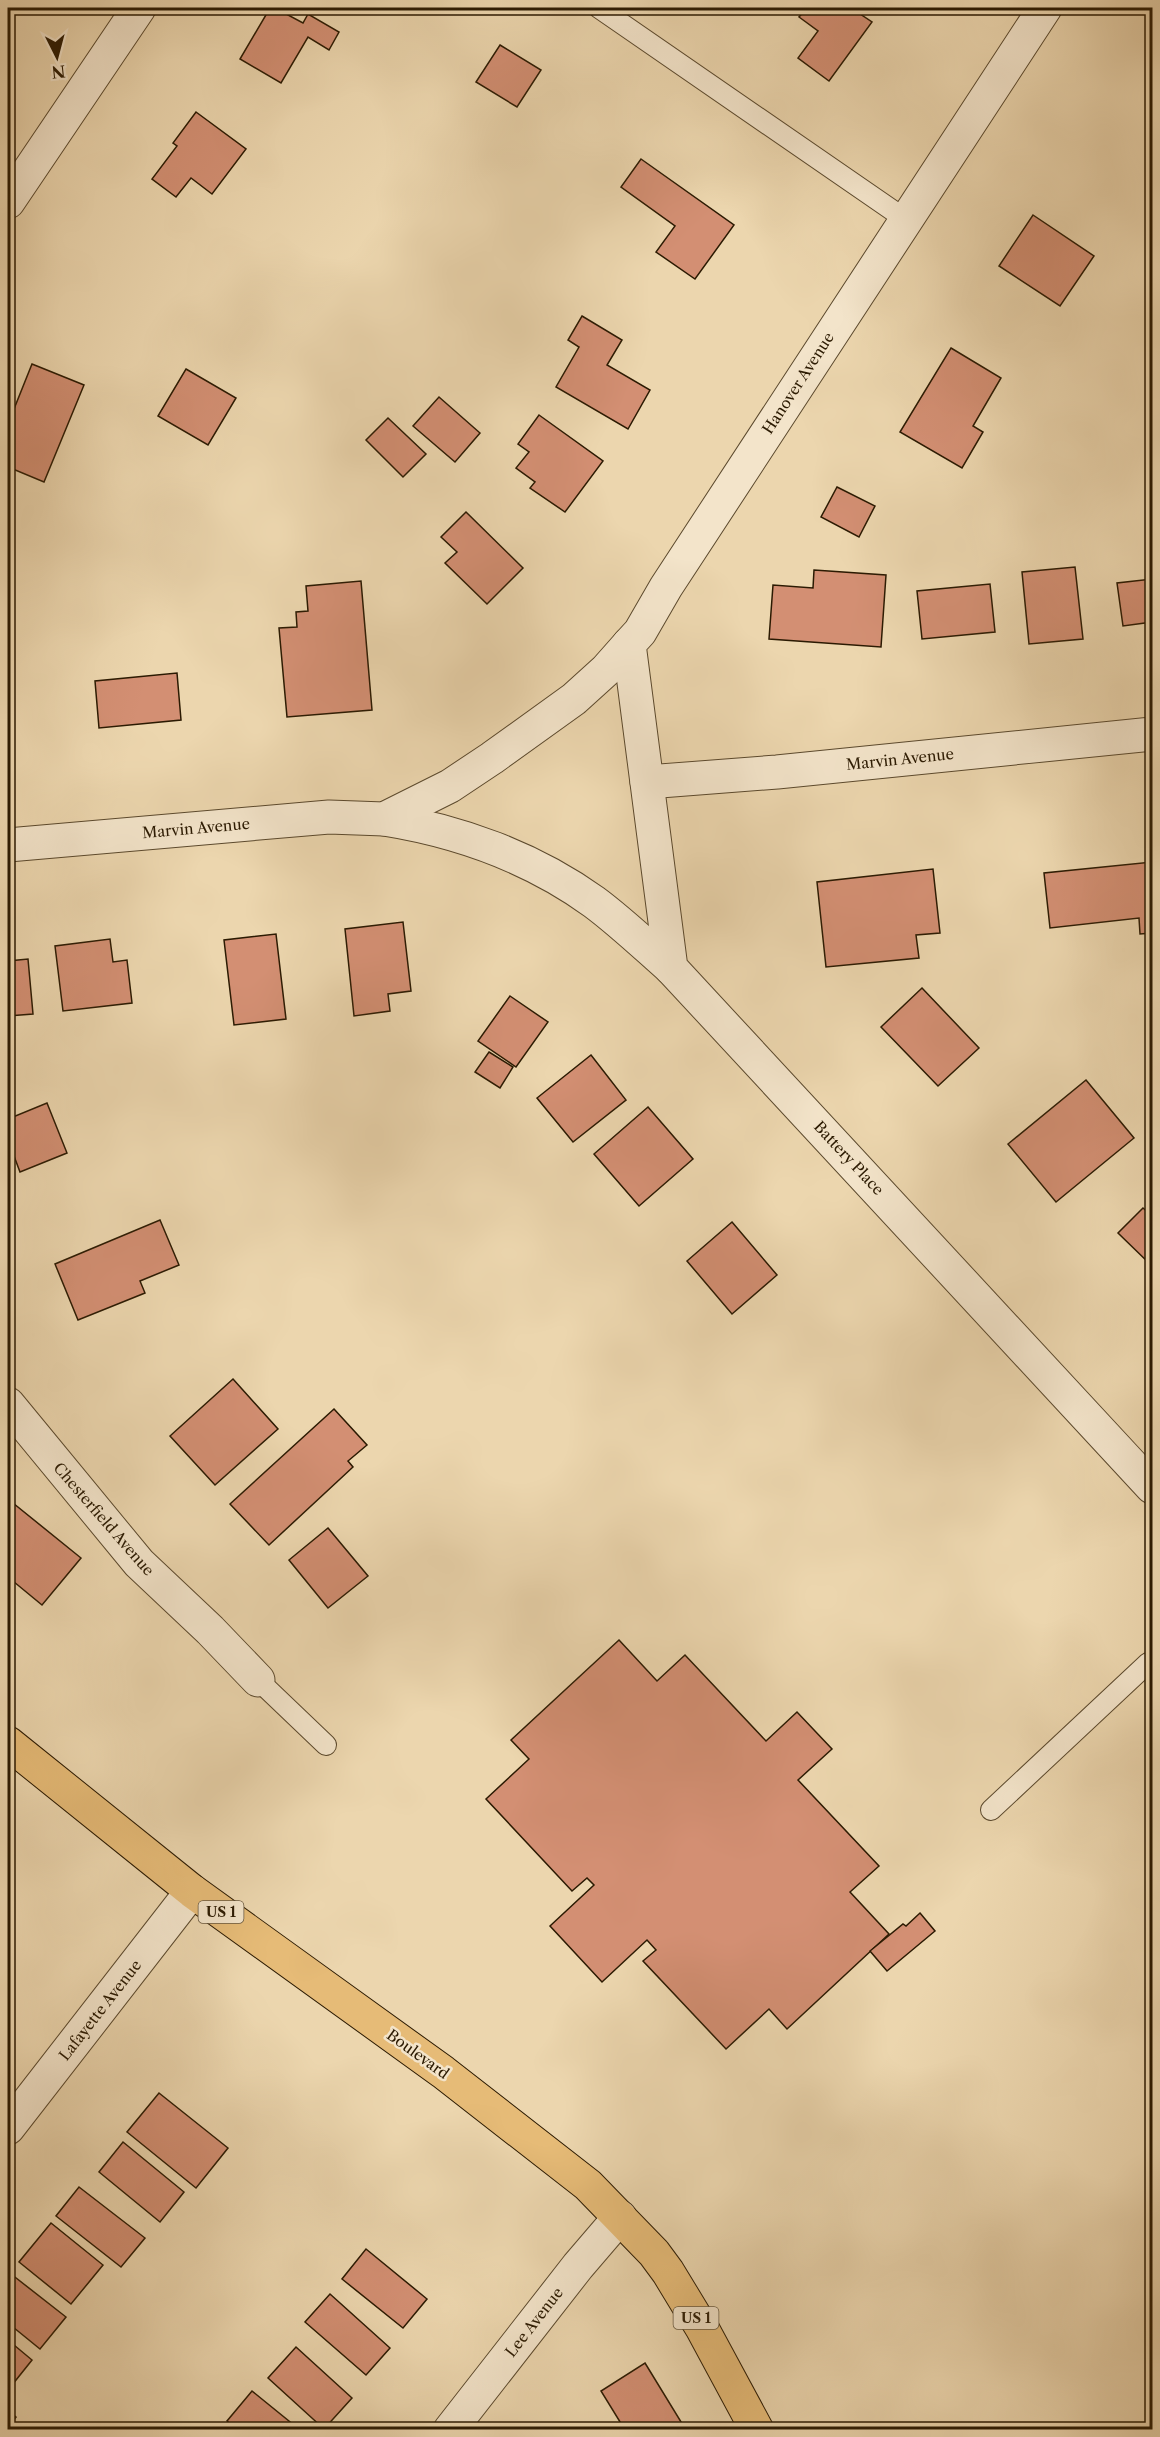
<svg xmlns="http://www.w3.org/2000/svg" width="1160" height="2437" font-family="'Libre Caslon Text',serif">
<rect width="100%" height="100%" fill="#ecd6ae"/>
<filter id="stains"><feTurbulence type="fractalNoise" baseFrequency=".00333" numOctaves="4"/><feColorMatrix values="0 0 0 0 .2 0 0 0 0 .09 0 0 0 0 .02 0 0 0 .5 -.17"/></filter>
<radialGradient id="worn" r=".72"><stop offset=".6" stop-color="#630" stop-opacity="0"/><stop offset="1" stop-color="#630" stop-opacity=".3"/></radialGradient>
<g fill="#d38f73" stroke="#2b1a02" stroke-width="1.5">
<polygon points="270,8 275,8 303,23 308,14 339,32 329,50 308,37 281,83 240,59"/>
<polygon points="807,8 851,8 872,22 829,81 798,58 818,31 799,17"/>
<polygon points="500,45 541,70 517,107 476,82"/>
<polygon points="196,112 246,149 212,194 191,178 176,197 152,179 177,146 173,143"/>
<polygon points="641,159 734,225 695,279 656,252 675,226 621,187"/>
<polygon points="1033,215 1094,256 1060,306 999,266"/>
<polygon points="582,316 622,340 607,365 650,390 628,429 556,387 579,347 568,340"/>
<polygon points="951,348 1001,378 973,426 983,432 962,468 900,432"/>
<polygon points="32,364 84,385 44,482 8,467 8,449 14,432 8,430 8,424"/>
<polygon points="186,369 236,398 208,445 158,416"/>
<polygon points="439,397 480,433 455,462 413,426"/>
<polygon points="539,415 603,461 565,512 530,488 535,482 516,468 529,452 518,444"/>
<polygon points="388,418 426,454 403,477 366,440"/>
<polygon points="837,487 875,506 859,537 821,517"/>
<polygon points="466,512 523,568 487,604 445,563 457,552 441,537"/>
<polygon points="1075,567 1083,639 1029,644 1022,572"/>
<polygon points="814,570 886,575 881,647 769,639 773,585 813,588"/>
<polygon points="1152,579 1152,622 1123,626 1117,583"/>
<polygon points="361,581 372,710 287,717 279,628 297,627 296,612 308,611 306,586"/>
<polygon points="990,584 995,632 922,639 917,591"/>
<polygon points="177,673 181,720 99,728 95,681"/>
<polygon points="1152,862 1152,933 1140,934 1139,918 1050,928 1044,873"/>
<polygon points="933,869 940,933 916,935 919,958 826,967 817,882"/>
<polygon points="403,922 411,991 388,994 390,1011 354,1016 345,929"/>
<polygon points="276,934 286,1019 234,1025 224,940"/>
<polygon points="110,939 113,962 127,960 132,1003 63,1011 55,946"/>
<polygon points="28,959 33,1014 8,1016 8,961"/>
<polygon points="922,988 979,1048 938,1086 881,1027"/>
<polygon points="510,996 548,1022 516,1067 478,1041"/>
<polygon points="489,1052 513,1067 500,1088 475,1072"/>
<polygon points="591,1055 626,1100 573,1142 537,1098"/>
<polygon points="1086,1080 1134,1138 1056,1202 1008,1144"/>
<polygon points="47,1103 67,1153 20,1172 8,1140 8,1119"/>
<polygon points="648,1107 693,1159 639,1206 594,1154"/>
<polygon points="1143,1208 1151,1215 1152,1214 1152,1266 1118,1233"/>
<polygon points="160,1220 179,1265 140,1281 145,1293 78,1320 55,1264"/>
<polygon points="732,1222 777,1275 732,1314 687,1261"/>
<polygon points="233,1379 278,1429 215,1485 170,1436"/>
<polygon points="334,1409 367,1445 348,1461 353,1467 269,1545 230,1504"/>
<polygon points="8,1499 81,1558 42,1605 8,1577"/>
<polygon points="328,1528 368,1576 328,1608 289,1560"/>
<polygon points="619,1640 657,1681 685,1655 766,1741 797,1712 832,1749 798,1780 879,1866 850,1892 889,1934 787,2029 769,2009 726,2049 643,1961 656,1950 647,1940 602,1982 550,1926 594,1885 587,1878 572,1891 486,1799 529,1759 511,1740"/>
<polygon points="920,1913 935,1931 887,1971 870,1951 903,1924 906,1926"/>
<polygon points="159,2093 228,2148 196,2188 127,2132"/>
<polygon points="123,2142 184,2192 160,2222 99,2172"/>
<polygon points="79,2187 145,2238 121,2267 56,2216"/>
<polygon points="51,2223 103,2265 71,2304 19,2262"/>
<polygon points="366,2249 427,2299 403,2328 342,2279"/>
<polygon points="11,2274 66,2317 40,2349 8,2323 8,2279"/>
<polygon points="330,2294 390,2348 366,2375 305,2322"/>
<polygon points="8,2340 32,2360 8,2390"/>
<polygon points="296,2347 352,2398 324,2429 268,2378"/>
<polygon points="645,2363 686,2430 625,2430 601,2391"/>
<polygon points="252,2391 300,2430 238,2430 227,2421"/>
<polygon points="8,2410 16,2417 8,2428"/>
</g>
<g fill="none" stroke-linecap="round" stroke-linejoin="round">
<g stroke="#5b492d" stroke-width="22">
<g id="service">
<polyline points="599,8 905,219"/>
<polyline points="258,1680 326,1745"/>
<polyline points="991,1810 1148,1663"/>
</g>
</g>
<g stroke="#5b492d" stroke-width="35">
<g id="minor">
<polyline points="1045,8 666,587 640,632 629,644 671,968 1152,1487"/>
<polyline points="8,202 139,8"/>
<polyline points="647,782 777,772 1152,734"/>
<path d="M384 819C459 831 533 858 594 902 621 922 646 946 671 968"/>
<polyline points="8,845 329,817 384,819 450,786 492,758 574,699 606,670 629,644"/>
<polyline points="8,1404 139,1563 210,1630 258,1680"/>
<polyline points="8,2128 192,1891"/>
<polyline points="450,2430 578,2266 620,2217"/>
</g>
</g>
<g stroke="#2b1a02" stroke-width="35">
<polyline id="primary" points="8,1743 192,1891 443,2072 588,2185 654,2253 668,2272 702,2328 757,2430"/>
</g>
<use href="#service" stroke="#f3e4ca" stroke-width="20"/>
<use href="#minor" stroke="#f3e4ca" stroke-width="33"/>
<use href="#primary" stroke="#e6bb77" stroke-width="33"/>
</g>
<g text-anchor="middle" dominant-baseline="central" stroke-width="5" stroke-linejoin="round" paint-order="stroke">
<g fill="#f3e4ca" stroke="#67573e" stroke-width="1.5">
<rect x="198.5" y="1901" width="45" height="22" rx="4.5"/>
<rect x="673.5" y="2307" width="45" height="22" rx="4.5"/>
</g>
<g font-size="14" font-weight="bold" fill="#2b1a02">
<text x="221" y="1912">US 1</text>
<text x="696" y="2318">US 1</text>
</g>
<g font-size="15" fill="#2b1a02" stroke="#f3e4ca">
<text transform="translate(798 383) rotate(-57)">Hanover Avenue</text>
<text transform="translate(900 759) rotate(-6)">Marvin Avenue</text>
<text transform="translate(196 828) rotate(-5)">Marvin Avenue</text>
<text transform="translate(849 1158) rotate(47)">Battery Place</text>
<text transform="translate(104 1519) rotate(49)">Chesterfield Avenue</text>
<text transform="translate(100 2010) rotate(-52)">Lafayette Avenue</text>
<text transform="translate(418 2054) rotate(36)">Boulevard</text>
<text transform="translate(534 2322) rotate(-52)">Lee Avenue</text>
</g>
</g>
<rect width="1160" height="2437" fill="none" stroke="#ecd6ae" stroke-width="30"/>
<rect x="9" y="9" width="1142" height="2419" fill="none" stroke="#2b1a02" stroke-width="3"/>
<rect x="15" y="15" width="1130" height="2407" fill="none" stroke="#2b1a02" stroke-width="1.5"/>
<g transform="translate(57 57) rotate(174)" stroke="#f3e4ca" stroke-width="4.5" paint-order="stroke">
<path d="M0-4.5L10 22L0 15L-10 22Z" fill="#2b1a02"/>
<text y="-9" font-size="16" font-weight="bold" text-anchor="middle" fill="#2b1a02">N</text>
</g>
<rect width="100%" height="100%" filter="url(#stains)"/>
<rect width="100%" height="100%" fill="url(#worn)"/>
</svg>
